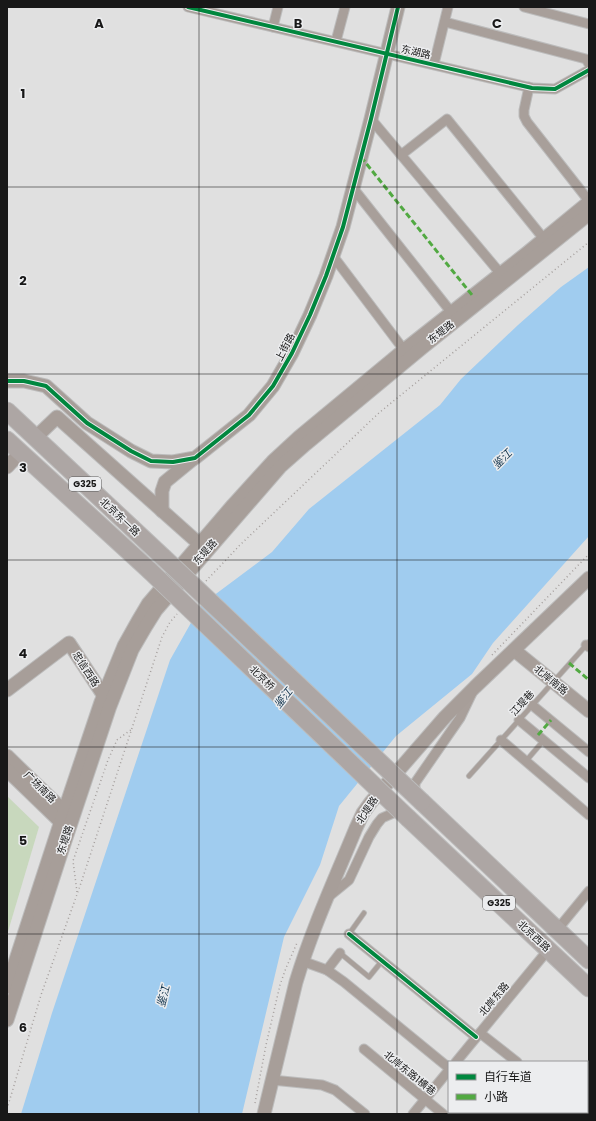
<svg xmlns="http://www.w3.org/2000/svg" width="596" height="1121" font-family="Poppins,'Noto Sans SC',sans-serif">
<rect width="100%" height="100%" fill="#e0e0e0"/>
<polygon fill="#c8d8bd" points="7,796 39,827 7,935"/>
<polygon fill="#a0ccef" points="589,267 589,536 493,643 472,674 396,736 339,806 320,865 284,937 242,1114 21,1114 52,1013 170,660 201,605 272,552 309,509 440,405 461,379 518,325 561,287"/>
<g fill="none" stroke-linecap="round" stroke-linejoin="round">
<g stroke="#bcbcbc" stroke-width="6">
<g id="lane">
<polyline points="526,761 544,740"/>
<polyline points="469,776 589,642"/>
<polyline points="349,934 364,913"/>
<polyline points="340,953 369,977 382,961"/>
</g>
</g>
<g stroke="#bcbcbc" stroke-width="11">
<g id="street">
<polyline points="188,7 532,88 555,89 589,70"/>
<polyline points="524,7 589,24"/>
<polyline points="445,22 586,59 589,64"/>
<polyline points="273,27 278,7"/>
<polyline points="336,41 345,7"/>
<polyline points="434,64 448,7"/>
<polyline points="529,87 524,110 524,116 527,122 589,201"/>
<polyline points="371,119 500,273"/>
<polyline points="401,155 447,119 544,239"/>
<polyline points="353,188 455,317"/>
<polyline points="333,256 407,354"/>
<polyline points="586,645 589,647"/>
<polyline points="532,705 589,752"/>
<polyline points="519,720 589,778"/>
<polyline points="501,740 589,815"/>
<polyline points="415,795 415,783 460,718 472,693"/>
<polyline points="327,898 349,880 369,837 377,824 382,818 400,810"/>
<polyline points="557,930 589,891"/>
<polyline points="349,934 476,1037"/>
<polyline points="302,961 327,970 340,953"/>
<polyline points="327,970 344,982 449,1068"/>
<polyline points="480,1033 517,1062"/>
<polyline points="364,1049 443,1114"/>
<polyline points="456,1062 548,950"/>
<polyline points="272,1080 322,1085 335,1090 365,1114"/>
<polyline points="581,1112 583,1114"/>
<polyline points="413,1114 449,1070"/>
</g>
</g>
<g stroke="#bcbcbc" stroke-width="15">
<g id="secondary">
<polyline points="7,381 24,381 46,386 87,423 131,451 151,461 173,462 195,458 249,415 273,386 292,353 310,315 326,276 343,227 371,119 398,7"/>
<polyline points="35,438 57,417 205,549"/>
<polyline points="7,467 21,452"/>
<polyline points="162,511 162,491 165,482 193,459"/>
<polyline points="514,650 589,711"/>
<polyline points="7,690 69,643 104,696"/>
<polyline points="7,756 69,816"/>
<polyline points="7,770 66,827"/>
<polyline points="7,987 61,821 101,702 124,646 138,621 148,604 233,505 273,461 299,437 404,350 527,253 589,202"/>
<polyline points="7,1020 64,844 110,706 132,650 146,626 156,610 280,467 306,444 423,347 589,214"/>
<path d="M264 1114 296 982C312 929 335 879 356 828L363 813 371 802 445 717 475 687 589 578"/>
</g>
</g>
<g stroke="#bcbcbc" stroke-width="19">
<g id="highway">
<polyline points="7,411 163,557"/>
<polyline points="7,440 149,570"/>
<polyline points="422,802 589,960"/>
<polyline points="408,818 589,988"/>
</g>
</g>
<g stroke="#a59f9d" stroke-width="1.5" stroke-dasharray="1 3" stroke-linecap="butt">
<polyline points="206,581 240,545 380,412 589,242"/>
<polyline points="492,655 589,554"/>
<polyline points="77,892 73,861 108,760 117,740 132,729"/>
<polyline points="255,1103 266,1045 280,985 286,968 297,943"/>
<polyline points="7,1109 41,995 80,886 162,637 170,622 177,614"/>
</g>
<use href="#lane" stroke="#a89f9a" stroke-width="4.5"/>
<use href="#street" stroke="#a89f9a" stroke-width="9"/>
<use href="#secondary" stroke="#a79e99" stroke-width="13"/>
<use href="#highway" stroke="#ada6a4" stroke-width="17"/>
<g stroke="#bcbcbc" stroke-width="19" stroke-linecap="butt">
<g id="highway-bridge">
<polyline points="163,557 422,802"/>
<polyline points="149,570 408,818"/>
</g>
</g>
<use href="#highway-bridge" stroke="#ada6a4" stroke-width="17"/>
<g stroke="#52a942" stroke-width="3" stroke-dasharray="6 3" stroke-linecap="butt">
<polyline points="361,157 472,295"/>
<polyline points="569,663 589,680"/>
<polyline points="538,735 551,720"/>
</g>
<g stroke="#ecedef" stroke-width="6">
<g id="cycleway">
<polyline points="188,7 532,88 555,89 589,70"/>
<polyline points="7,381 24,381 46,386 87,423 131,451 151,461 173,462 195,458 249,415 273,386 292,353 310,315 326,276 343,227 371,119 398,7"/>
<polyline points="349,934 476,1037"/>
</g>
</g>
<use href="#cycleway" stroke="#00873e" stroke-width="4"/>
</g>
<path fill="none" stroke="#181818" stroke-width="1" stroke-opacity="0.55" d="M199 7V1114M397 7V1114M7 187H589M7 374H589M7 560H589M7 747H589M7 934H589"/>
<g text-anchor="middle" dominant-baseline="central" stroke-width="3" stroke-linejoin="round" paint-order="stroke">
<g fill="#ecedef" stroke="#585858" stroke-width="1">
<rect x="69" y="477" width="32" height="14" rx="3"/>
<rect x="483" y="896" width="32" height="14" rx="3"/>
</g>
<g font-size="9" font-weight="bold" fill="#181818">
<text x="85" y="484">G325</text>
<text x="499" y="903">G325</text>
</g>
<g font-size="10" fill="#181818" stroke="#ecedef">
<text transform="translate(416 52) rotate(13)">东湖路</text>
<text transform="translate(441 332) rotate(-38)">东堤路</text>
<text transform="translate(285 347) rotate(-63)">上街路</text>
<text transform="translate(120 517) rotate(43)">北京东一路</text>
<text transform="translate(205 552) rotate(-49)">东堤路</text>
<text transform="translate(86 669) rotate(57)">忠信西路</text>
<text transform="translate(262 678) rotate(44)">北京桥</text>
<text transform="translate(551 680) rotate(39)">北岸南路</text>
<text transform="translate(522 703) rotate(-48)">江堤巷</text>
<text transform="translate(40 787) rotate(44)">广场南路</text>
<text transform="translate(367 810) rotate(-56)">北堤路</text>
<text transform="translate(65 840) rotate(-72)">东堤路</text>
<text transform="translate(534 936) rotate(43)">北京西路</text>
<text transform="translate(494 999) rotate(-50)">北岸东路</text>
<text transform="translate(410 1073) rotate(39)">北岸东路1横巷</text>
</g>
<g font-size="11" font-style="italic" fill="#13354e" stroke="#ecedef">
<text transform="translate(502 459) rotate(-45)">鉴江</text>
<text transform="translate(283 698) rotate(-51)">鉴江</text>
<text transform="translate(163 996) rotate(-76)">鉴江</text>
</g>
</g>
<g font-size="13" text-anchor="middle" font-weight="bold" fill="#181818" stroke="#ecedef" stroke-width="3" stroke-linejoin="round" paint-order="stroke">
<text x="99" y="28">A</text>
<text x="298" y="28">B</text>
<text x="497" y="28">C</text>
<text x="23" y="98">1</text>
<text x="23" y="285">2</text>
<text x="23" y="472">3</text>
<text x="23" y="658">4</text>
<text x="23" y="845">5</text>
<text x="23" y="1032">6</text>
</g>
<rect width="596" height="1121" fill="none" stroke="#181818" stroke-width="16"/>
<rect x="448" y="1061" width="140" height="52" fill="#ecedef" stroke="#979899"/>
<rect x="456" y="1074" width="20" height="6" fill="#00873e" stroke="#979899"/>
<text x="484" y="1081" font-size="12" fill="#181818">自行车道</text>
<rect x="456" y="1094" width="20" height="6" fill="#52a942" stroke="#979899"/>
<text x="484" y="1101" font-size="12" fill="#181818">小路</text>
</svg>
